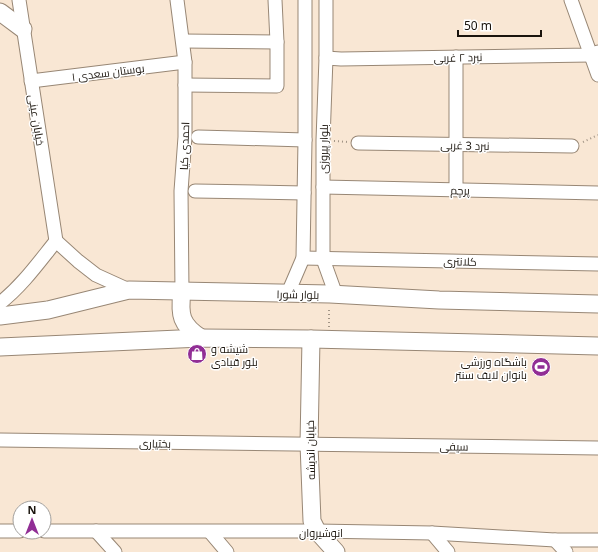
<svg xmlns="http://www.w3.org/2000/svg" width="598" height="552" font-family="'Noto Sans',Cairo,sans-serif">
<rect width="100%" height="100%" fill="#f9e7d4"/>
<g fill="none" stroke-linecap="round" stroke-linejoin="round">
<g stroke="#988775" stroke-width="15">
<g id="minor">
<polyline points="19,0 56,241"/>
<polyline points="177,0 185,62 185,137 181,191 182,292"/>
<polyline points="326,0 326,58 323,140 323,259 336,295"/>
<polyline points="571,0 598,75"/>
<polyline points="183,41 277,42"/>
<polyline points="456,57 456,189"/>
<polyline points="326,58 341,59 591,55 598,52"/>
<polyline points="31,81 185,62"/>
<polyline points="185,85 277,86 277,42 275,0"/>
<polyline points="198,137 305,140"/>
<polyline points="358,143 572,146"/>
<polyline points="323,187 598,193"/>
<polyline points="195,191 304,193"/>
<polyline points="56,241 78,261 96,275 129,290"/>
<polyline points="303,258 598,264"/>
<polyline points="288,293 303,258 305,140 305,0"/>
<path d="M0 303C22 286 39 262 56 241"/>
<polyline points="0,440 598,448"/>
<polyline points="0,531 20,531"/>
<polyline points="44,531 317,531 432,533 555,540 598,540"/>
<polyline points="96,531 115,552"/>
<polyline points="210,532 227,552"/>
<polyline points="432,533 448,552"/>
<polyline points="555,540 566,552"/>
</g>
</g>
<g stroke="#988775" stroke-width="19">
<g id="major">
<polyline points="0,12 23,29"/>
<path d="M182 292C179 315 181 325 201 338"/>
<polyline points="0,316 48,310 129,290 330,294 439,300 598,304"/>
<polyline points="311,339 309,444 312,521 317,531 336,552"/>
<polyline points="0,347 201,338 311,339 598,346"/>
</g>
</g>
<g stroke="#a29586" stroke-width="2" stroke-dasharray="1 3" stroke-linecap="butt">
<polyline points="334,141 348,142"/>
<polyline points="583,142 598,135"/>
<polyline points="329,327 329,307"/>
</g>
<use href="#minor" stroke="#fff" stroke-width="13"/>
<use href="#major" stroke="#fff" stroke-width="17"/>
</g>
<defs>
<g id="shop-disc" transform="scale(1)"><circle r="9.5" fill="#912e95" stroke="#fff"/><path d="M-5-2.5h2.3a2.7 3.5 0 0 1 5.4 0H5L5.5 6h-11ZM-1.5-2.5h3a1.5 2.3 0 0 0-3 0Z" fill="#fff"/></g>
<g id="stadium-disc" transform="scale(1)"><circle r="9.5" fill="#912e95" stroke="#fff"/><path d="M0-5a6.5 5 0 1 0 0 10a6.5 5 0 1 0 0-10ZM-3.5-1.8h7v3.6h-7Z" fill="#fff"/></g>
</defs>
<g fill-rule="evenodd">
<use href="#shop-disc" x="197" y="354"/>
<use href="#stadium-disc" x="541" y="367"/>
</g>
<g text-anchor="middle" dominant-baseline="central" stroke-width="3" stroke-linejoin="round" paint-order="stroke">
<g font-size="11" fill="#1a140d" stroke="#fff">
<text transform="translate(458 57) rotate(-1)">نبرد ۲ غربی</text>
<text transform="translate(108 72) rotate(-7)">بوستان سعدی ۱</text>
<text transform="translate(37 120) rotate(81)">خیابان عینی</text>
<text transform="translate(465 145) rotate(1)">نبرد 3 غربی</text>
<text transform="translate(184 146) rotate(-88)">احمدی کیا</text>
<text transform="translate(323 149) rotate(-89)">بلوار پیروزی</text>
<text transform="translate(460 190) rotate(1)">پرچم</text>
<text transform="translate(460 261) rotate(1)">کلانتری</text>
<text transform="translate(298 294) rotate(1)">بلوار شورا</text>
<text transform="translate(155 443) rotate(1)">بختیاری</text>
<text transform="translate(454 446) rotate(1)">سیفی</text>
<text transform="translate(310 450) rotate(-91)">خیابان اندیشه</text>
<text x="321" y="532">انوشیروان</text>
</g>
<g font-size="11" fill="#1a140d" stroke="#fff" text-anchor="start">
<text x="211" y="348">شیشه و<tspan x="211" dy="13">بلور قبادی</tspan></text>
<text x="527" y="361" text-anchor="end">باشگاه ورزشی<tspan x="527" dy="13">بانوان لایف سنتر</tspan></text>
</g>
</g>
<g transform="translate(32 520)"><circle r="19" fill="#ffffff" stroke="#a3a19e"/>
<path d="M0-3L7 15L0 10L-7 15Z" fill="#912e95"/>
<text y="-6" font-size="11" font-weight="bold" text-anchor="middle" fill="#1a140d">N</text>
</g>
<path d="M458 30v6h83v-6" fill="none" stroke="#1a140d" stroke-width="2"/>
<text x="464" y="30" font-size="12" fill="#1a140d" stroke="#ffffff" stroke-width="3" paint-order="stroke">50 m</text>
</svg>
